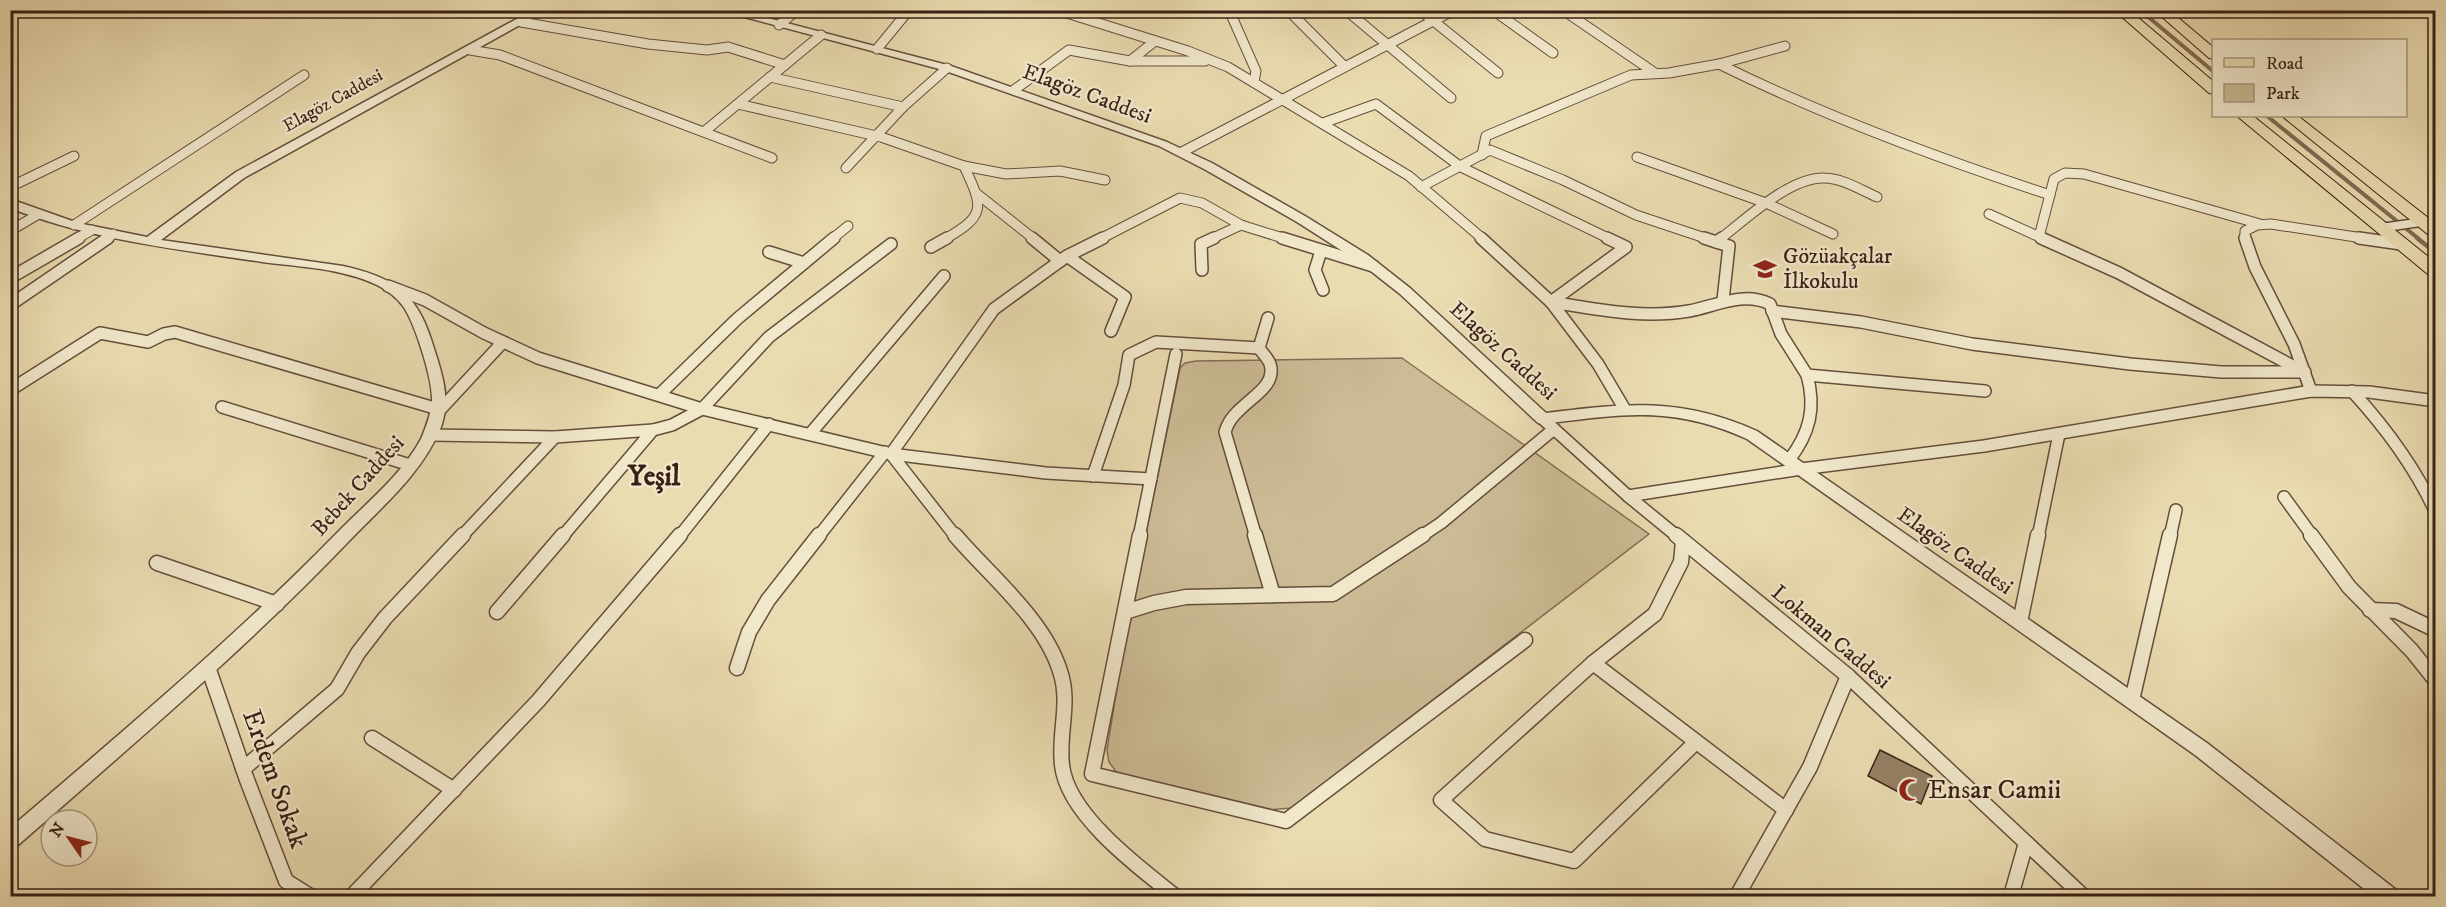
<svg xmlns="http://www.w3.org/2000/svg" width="2446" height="907" font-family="'IM FELL DW Pica',serif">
<rect width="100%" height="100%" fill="#eadcb1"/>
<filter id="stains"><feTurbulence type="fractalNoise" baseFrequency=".00333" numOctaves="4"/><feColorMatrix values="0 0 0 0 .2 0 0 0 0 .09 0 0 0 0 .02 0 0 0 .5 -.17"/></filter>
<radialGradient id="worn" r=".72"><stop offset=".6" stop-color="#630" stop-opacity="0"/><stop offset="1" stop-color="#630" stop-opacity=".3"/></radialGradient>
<polygon fill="#ccbc96" stroke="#826e56" stroke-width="1.5" points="1402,358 1649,534 1292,808 1265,810 1117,773 1109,762 1107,750 1128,620 1180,368 1185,363 1196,361"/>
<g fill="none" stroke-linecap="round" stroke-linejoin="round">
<g stroke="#7f6a53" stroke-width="4">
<polyline points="2140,10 2214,72"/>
<polyline points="2267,116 2419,239"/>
</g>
<polyline stroke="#7f6a53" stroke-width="4.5" points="2417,238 2436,253"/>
</g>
<polygon fill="#958166" stroke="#391f15" stroke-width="1.5" points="1880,750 1932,776 1921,804 1868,776"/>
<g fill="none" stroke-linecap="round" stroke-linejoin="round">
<g stroke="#654e3c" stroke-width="11">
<g id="minor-far2">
<polyline points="1057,10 1188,51 1228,67 1409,176 1483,239"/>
<polyline points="1229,10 1256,71 1254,82"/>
<polyline points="1288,10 1344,66"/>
<polyline points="1346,10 1451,98"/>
<polyline points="1420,10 1498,73"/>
<polyline points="1493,10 1553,53"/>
<polyline points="1563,10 1655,73"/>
<polyline points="521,22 648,44 707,50 728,47 785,65"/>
<polyline points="779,25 797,10"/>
<polyline points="877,49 909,10"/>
<polyline points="470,50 500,55 772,158"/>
<polyline points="1130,61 1155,41"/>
<path d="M1719 64C1826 117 1937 158 2050 195"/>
<polyline points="770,77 903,107"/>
<polyline points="1014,90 1069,50 1130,61 1205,61"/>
<path d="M738 104 881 137 964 166C983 207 987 215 945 239"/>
<polyline points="1323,123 1376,104 1461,167 1610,239"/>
<polyline points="705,131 821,35"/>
<polyline points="1182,152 1454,10"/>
<polyline points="1482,155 1486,136 1631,75 1669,73 1719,64 1785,46"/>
<polyline points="1637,157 1766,203 1833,234"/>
<polyline points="964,166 1006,174 1060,171 1105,180"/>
<polyline points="846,168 903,107 947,68"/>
<polyline points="10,187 74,156"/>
<polyline points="1421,187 1490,150 1563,180 1636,215 1708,239"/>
<polyline points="976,193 1034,239"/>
<polyline points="1989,214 2044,239"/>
<polyline points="74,225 304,75"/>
<polyline points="10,231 37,215"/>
<polyline points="2039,237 2054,179 2065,173 2084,174 2260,224"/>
<polyline points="76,239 92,230"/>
<polyline points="106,239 113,234"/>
<polyline points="832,239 848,226"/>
<polyline points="1100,239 1180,198 1202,203 1241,225 1286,239"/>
<polyline points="1211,239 1241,225"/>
<path d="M1720 239C1746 219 1790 177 1824 178 1842 178 1861 190 1877 197"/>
<polyline points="2245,239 2245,231 2257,225 2271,224 2369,239"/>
</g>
</g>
<g stroke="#654e3c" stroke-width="14">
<g id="minor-far1">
<polyline points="1032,238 1060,261"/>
<polyline points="1282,238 1373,266"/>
<polyline points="1481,238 1551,302 1598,364 1624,408"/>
<polyline points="1704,238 1729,246 1723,300"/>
<polyline points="2041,238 2119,273 2304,372"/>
<polyline points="2245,238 2255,267 2294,344 2311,391"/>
<polyline points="2359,238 2401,244"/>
<polyline points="1716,242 1722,238"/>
<polyline points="931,247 947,238"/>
<polyline points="1321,251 1315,270 1323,290"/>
<polyline points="769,252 804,263"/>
<polyline points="1067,256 1125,297 1111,331"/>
<polyline points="1202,270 1201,244 1214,238"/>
<polyline points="10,278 79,238"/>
<polyline points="388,286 425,300 484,333 538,358 702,409 891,454 1046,473 1151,479"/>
<polyline points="1551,302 1626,247 1607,238"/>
<path d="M1551 302C1596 309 1643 319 1689 311 1716 306 1743 291 1770 304L1781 334 1807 375 1985 391"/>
<polyline points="10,305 108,238"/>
<polyline points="1772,311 1861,322 1972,344 2130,364 2221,372 2305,372"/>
<polyline points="10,390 100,333 148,342 164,334 175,332 438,409"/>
<path d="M2352 391C2386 428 2415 467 2436 513"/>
<polyline points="660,394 737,319 834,238"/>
<polyline points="222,407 410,465"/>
<polyline points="438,412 503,342"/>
<polyline points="1543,419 1628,496 1678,537"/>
<polyline points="810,434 944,276"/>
<polyline points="430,435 555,437 653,430 672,425 702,409 769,337 891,244"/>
<path d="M1789 460C1810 433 1816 408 1807 375"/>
<polyline points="1093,476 1124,385 1129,355 1156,342 1259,348"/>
<polyline points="1628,496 1801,469 1984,446 2311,391 2369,392 2436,401"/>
<polyline points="2284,497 2313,537"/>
<polyline points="461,537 555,437"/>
<polyline points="562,537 653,430"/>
<polyline points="679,537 769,424"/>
<polyline points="818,537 885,452"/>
<polyline points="956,537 891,454 994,309 1067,256 1103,238"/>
<polyline points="1139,537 1176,354"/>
<path d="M1256 537 1225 432C1233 402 1279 392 1270 364 1268 358 1262 353 1259 348L1268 318"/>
<polyline points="1420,537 1441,523 1554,429"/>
<polyline points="2038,537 2059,434"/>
<polyline points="2170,537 2176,510"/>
</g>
</g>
<g stroke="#654e3c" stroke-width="17">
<g id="minor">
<path d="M955 535C989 575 1044 619 1060 671 1071 703 1058 733 1062 765 1067 814 1138 867 1175 896"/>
<polyline points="1140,535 1092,774 1286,821 1525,640"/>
<polyline points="1255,535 1273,595"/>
<polyline points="1676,535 1848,676 2083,896"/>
<polyline points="2311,535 2349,587 2412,651 2436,681"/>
<polyline points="1683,541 1681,562 1655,614 1593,663 1441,800 1485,839 1574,861 1696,742"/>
<polyline points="157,563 277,604"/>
<polyline points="2370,610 2396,611 2436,630"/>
<polyline points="497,612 563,535"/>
<polyline points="1125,612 1154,603 1186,597 1333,594 1423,535"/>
<polyline points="2020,622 2038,535"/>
<polyline points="1593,663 1786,810"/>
<polyline points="208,667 247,780 286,881 310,896"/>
<polyline points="737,668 749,632 768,600 819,535"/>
<polyline points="2132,700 2170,535"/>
<polyline points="372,738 454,790"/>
<polyline points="243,769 337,689 358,653 385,618 463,535"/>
<polyline points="352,896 538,701 680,535"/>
<polyline points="1737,896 1810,767 1848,676"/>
<polyline points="2011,896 2026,843"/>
</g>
</g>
<g stroke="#654e3c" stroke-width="3">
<g id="tertiary">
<path d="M533 10H547L244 178 161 240 343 266C391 277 415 290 431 339 440 368 452 396 441 427 423 472 384 505 351 539 246 649 131 746 17 846L10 849V828C121 733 233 639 335 535 364 505 401 476 421 439 426 427 431 414 432 401 433 380 415 323 403 306 396 297 387 290 377 285 342 268 299 267 262 262 176 249 91 240 10 208V199L78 223 147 237 236 172Z"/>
<path d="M718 10H737L951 66 1167 142 1212 163 1305 216 1368 255 1410 288 1546 413C1627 403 1681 397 1757 431L2207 743 2395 889 2398 896H2373L2195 755 1747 439C1673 405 1621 414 1543 424L1538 423 1400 294 1358 261 1297 222 1204 169 1159 146 943 70Z"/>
<polygon points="2423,218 2427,219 2429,222 2427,225 2380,232 2374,228 2380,224"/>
</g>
</g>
<g stroke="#391f15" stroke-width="2">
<g id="primary">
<polygon points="2114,10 2129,10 2214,82 2214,94 2209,93"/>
<polygon points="2154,10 2169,10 2214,48 2214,59 2209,58"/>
<polygon points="2237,116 2253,116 2436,263 2436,277 2430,276"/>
<polygon points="2282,116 2298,116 2436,224 2436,237 2430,236"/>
</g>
</g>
<use href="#minor-far2" stroke="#f1e8cc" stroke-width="9"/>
<use href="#minor-far1" stroke="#f1e8cc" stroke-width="11"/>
<use href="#minor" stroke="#f1e8cc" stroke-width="14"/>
<use href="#tertiary" fill="#f1e8cc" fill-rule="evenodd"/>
<use href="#primary" fill="#eadcb1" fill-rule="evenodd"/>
</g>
<defs>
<g id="school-bare" transform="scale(1.8)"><path d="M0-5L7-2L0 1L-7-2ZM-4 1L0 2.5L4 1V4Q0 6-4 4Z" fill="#8f2418" stroke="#f1e8cc" stroke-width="2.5" paint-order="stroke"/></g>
<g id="mosque-bare" transform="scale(1.8)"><path d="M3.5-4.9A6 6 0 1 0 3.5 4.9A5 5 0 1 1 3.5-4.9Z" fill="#8f2418" stroke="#f1e8cc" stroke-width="2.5" paint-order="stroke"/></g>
</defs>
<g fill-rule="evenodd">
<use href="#school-bare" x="1765" y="269"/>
<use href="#mosque-bare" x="1910" y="790"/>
</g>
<g text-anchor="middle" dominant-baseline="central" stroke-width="4.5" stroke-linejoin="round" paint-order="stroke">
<g font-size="18" fill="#391f15" stroke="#f1e8cc">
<text transform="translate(333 101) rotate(-29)">Elagöz Caddesi</text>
</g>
<g font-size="22" fill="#391f15" stroke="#f1e8cc">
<text transform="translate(1087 94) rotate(20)">Elagöz Caddesi</text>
<text transform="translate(1503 351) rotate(42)">Elagöz Caddesi</text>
<text transform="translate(358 486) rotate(-48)">Bebek Caddesi</text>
<text transform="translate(1955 551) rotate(35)">Elagöz Caddesi</text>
<text transform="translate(1831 637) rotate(40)">Lokman Caddesi</text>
</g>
<g font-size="22" fill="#391f15" stroke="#f1e8cc" text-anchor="start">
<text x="1783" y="256">Gözüakçalar<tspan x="1783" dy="25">İlkokulu</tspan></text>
</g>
<g font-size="27" fill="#391f15" stroke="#f1e8cc">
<text transform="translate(275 779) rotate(70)">Erdem Sokak</text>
</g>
<g font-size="27" fill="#391f15" stroke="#f1e8cc" text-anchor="start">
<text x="1928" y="790">Ensar Camii</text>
</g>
<g font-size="28" font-weight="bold" fill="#391f15" stroke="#f1e8cc">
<text x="654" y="476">Yeşil</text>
</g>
</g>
<rect width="2446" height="907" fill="none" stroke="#eadcb1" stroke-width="36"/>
<rect x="12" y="12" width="2422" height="883" fill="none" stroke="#391f15" stroke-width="3"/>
<rect x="18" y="18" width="2410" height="871" fill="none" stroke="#391f15" stroke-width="1.5"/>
<rect x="2212" y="39" width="195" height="78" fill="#f1e8cc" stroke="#a79883" stroke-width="1.5"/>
<rect x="2224" y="58" width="30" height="9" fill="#eadcb1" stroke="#a79883" stroke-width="1.5"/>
<text x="2266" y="69" font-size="18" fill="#391f15">Road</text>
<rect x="2224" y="84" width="30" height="18" fill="#ccbc96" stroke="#a79883" stroke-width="1.5"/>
<text x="2266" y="99" font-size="18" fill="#391f15">Park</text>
<g transform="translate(69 838) rotate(305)"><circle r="28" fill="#f1e8cc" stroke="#a79883" stroke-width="1.5"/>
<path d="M0-4.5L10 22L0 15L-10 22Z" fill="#8f2418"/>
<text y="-9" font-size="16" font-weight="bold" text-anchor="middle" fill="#391f15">N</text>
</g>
<rect width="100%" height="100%" filter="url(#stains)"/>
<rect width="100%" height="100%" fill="url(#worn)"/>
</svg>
